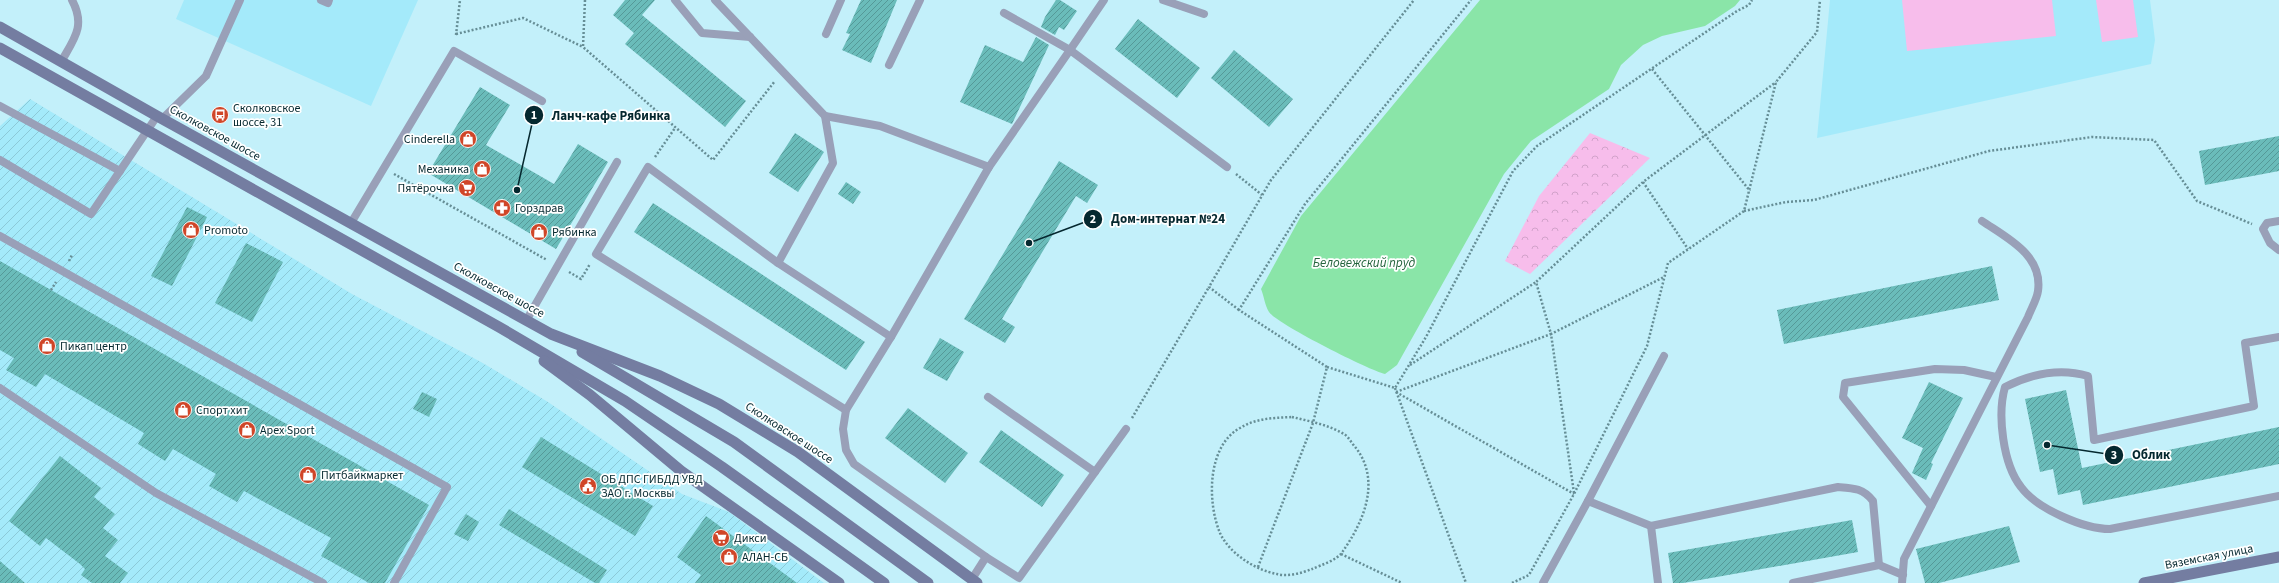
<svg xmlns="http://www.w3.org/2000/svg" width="2279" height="583" font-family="'Source Sans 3',sans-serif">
<defs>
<pattern id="industrial-furrows" width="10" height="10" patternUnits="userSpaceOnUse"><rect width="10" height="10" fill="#a4eafa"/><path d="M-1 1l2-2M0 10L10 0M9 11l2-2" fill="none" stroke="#8cc9d7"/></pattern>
<pattern id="park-crowns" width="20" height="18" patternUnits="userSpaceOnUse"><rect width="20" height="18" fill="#f7bdeb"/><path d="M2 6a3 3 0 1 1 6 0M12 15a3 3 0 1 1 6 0" fill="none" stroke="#d2a2ca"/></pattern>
<pattern id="building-hatch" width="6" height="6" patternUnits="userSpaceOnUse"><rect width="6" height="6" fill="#6abcba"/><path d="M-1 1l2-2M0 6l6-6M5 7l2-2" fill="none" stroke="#559998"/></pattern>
</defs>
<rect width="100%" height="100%" fill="#c3f0fa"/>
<g fill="#a4eafa">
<polygon points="184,0 418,0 371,106 176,19"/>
<polygon points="1830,0 2150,0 2155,40 2151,64 1817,138"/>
</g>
<polygon fill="url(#industrial-furrows)" points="30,99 352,294 481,362 548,402 682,494 729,512 824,583 0,583 0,126"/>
<g fill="#f7bdeb">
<polygon points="1902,0 2052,0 2056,36 1907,51"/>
<polygon points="2096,0 2133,0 2138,37 2102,42"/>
</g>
<polygon fill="url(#park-crowns)" points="1590,133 1650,158 1530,274 1505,261 1539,196"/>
<path fill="#8ae5a8" d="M1480 0H1740L1735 6 1705 26 1662 36 1643 45 1621 65 1609 89 1531 141 1504 174 1397 365 1385 374C1369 370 1277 324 1269 312 1265 306 1264 296 1261 289L1301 216Z"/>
<g fill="url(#building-hatch)">
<polygon points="625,0 655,0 642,15 746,101 725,127 625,44 634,33 613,15"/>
<polygon points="861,0 897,0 871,63 842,50 850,34 846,33"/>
<polygon points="1056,0 1060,0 1077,11 1064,30 1059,27 1055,35 1041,27 1045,17"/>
<polygon points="1138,19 1200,68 1177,98 1115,49"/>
<polygon points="1036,37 1049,45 1012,124 960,102 985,45 1023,62"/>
<polygon points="1234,50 1293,99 1269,127 1211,78"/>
<polygon points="480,87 510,105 486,145 554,184 578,144 608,162 556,249 428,173"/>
<polygon points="795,133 824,152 798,192 769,173"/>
<polygon points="2279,136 2279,171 2205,185 2199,151"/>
<polygon points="1059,161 1098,185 1087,203 1076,196 1002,319 1015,327 1005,343 964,319"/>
<polygon points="846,182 861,192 853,204 838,194"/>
<polygon points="653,203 865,342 846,370 634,232"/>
<polygon points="187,207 207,217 172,286 151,276"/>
<polygon points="246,243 283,262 252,322 215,303"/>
<polygon points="0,261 429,505 385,583 369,583 321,556 331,538 244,491 237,502 209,486 216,474 173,449 165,461 138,444 144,433 45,374 36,387 6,370 14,358 0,350"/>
<polygon points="1992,266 1999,300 1784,344 1777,310"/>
<polygon points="940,338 964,352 947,381 923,368"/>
<polygon points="1929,382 1963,398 1931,463 1933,464 1926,480 1912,473 1923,448 1902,438"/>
<polygon points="2066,390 2082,468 2279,427 2279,464 2083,505 2080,490 2058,495 2053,469 2040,472 2025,399"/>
<polygon points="422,392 437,399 429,417 413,409"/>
<polygon points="908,408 968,453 945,483 885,438"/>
<polygon points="1001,430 1064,475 1042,507 979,462"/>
<polygon points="541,437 653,506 635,536 522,467"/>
<polygon points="60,456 101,488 94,497 115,514 103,528 118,540 105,556 128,573 120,583 92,583 81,575 85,569 80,564 46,538 40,546 9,521"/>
<polygon points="509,509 607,570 599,583 595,583 499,525"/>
<polygon points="466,514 479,522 468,541 454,534"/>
<polygon points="706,516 797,583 695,583 701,575 677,557"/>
<polygon points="1852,520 1858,552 1683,583 1673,583 1668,553"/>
<polygon points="2009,526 2020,562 1939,583 1925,583 1916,549"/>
<polygon points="0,561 25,583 0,583"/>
</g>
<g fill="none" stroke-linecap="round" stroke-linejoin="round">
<g stroke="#668e96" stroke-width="2.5" stroke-dasharray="2 2" stroke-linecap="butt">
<polyline points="585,0 583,47 713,160 775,81"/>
<polyline points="456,34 523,18 583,47"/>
<polyline points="456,35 460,0"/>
<polyline points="1652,69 1750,191"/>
<polyline points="655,157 675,128"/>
<polyline points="394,174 547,260"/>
<polyline points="1236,174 1262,195"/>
<polyline points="1643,182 1688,249"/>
<polyline points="1744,211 1786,202 1814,200 1989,151 2092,137 2154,140 2197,201 2252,224"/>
<polyline points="69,261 72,255"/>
<polyline points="569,272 581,279 590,264"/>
<polyline points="51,290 56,282"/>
<polyline points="1239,310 1209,287 1271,180 1414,0"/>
<polyline points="1410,365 1536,282"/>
<polyline points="1327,367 1395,388 1426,337 1513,171 1537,146 1737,11 1749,5 1752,0"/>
<polyline points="1395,388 1466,583"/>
<polyline points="1396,392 1551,334 1536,282 1643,182 1776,82"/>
<polyline points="1396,392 1574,494"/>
<path d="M1292 417C1309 421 1329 425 1344 434 1349 437 1352 444 1356 448 1381 481 1364 521 1343 551 1338 560 1321 565 1312 569 1302 573 1288 577 1277 574 1255 570 1229 553 1220 533 1207 502 1207 446 1240 428 1256 418 1274 418 1292 417Z"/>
<polyline points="1132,418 1209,287"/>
<polyline points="1574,493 1551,334 1664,277"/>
<polyline points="1341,554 1402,583"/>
<polyline points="1258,567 1313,423 1327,367 1239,310 1305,204 1471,0"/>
<polyline points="1512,583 1529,575 1574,494 1647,346 1668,263 1744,211 1776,82 1817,32 1820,0"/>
</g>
<g stroke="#99a0b8" stroke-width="8">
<polyline points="321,0 328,3 329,0"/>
<polyline points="675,0 702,33 750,37"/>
<polyline points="715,0 825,116 880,126 989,167"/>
<polyline points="1163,0 1204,14"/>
<polyline points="1004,13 1070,50 1104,0"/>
<polyline points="826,34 841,0"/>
<path d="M61 62C74 39 86 26 72 0"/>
<polyline points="889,65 920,0"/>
<polyline points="0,106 120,171"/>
<polyline points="162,119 206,76 240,0"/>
<polyline points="0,160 91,214 157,116"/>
<polyline points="2279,221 2267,223 2263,229 2270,243 2279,250"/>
<polyline points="351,223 454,51 542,101"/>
<polyline points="0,236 447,487 394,583"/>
<polyline points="778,263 833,163 825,116"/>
<polyline points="526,321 617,162"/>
<path d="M2279 337 2245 343 2254 406 2094 440 2088 376C2060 368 2031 374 2005 387 1997 415 2003 464 2021 487 2037 509 2084 529 2110 529L2279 496"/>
<polyline points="0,388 156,493 323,583"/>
<polyline points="846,410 596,254 648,167 778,263 891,337"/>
<polyline points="1095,472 1126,429"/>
<polyline points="1588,501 1651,526"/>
<polyline points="1931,506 1843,397 1845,383 1935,369 1964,370 1996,377"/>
<polyline points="986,557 1019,578 1095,472 988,397"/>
<polyline points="972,579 986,557 854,464 846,450 843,429 846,410 891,337 989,167 1070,50 1227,167"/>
<polyline points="1543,583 1588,501 1664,356"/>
<path d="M1658 583 1651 526 1838 487C1853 488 1863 488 1873 501L1879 565"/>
<polyline points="1793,583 1879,565 1903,575"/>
<path d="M1902 583 1904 559 2028 317C2031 309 2037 299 2038 291 2043 255 2007 238 1982 221"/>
</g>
<g stroke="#747da1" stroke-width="11">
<polyline points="0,27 157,116 551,334 660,376 719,404 798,452 977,583"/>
<polyline points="0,48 499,327 625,401 722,467 884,583"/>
<polyline points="582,352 734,442 928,583"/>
<polyline points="544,361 590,395 681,471 839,583"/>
<polyline points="2144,583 2279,557"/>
</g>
</g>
<defs>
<g id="bus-disc" transform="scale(0.9)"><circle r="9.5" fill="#d04628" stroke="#fff"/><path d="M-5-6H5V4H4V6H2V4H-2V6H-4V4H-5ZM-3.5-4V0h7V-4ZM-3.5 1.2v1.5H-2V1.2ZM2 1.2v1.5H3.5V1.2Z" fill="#fff"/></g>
<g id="shop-disc" transform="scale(0.9)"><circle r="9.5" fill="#d04628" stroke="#fff"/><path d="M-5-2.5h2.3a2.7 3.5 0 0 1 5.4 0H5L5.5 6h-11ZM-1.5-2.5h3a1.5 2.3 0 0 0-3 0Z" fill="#fff"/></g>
<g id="supermarket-disc" transform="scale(0.9)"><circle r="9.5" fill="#d04628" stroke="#fff"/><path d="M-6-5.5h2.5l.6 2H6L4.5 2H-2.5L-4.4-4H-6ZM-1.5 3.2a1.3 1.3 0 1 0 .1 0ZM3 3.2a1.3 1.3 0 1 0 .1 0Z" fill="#fff"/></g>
<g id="pharmacy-disc" transform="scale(0.9)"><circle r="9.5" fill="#d04628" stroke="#fff"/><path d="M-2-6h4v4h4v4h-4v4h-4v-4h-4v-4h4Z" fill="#fff"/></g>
<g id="civic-disc" transform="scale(0.9)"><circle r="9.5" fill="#d04628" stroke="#fff"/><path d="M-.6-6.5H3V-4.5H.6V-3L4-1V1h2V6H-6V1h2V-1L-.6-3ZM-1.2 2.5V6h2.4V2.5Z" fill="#fff"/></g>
</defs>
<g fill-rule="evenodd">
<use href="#bus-disc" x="220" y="115"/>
<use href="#shop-disc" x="468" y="139"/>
<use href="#shop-disc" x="482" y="169"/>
<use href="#supermarket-disc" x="467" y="188"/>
<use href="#pharmacy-disc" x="502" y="208"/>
<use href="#shop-disc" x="191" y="230"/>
<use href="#shop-disc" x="539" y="232"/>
<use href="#shop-disc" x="47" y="346"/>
<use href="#shop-disc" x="183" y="410"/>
<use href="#shop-disc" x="247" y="430"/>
<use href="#shop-disc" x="308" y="475"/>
<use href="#civic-disc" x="588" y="486"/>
<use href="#supermarket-disc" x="721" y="538"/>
<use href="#shop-disc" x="729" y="557"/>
</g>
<g text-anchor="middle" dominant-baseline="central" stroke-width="3.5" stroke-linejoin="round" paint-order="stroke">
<g font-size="12" fill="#05282f" stroke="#fff" text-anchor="start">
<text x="233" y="108">Сколковское<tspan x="233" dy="14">шоссе, 31</tspan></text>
<text x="455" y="139" text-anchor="end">Cinderella</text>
<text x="469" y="169" text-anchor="end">Механика</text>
<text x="454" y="188" text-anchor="end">Пятёрочка</text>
<text x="515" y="208">Горздрав</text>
<text x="204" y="230">Promoto</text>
<text x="552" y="232">Рябинка</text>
<text x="60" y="346">Пикап центр</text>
<text x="196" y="410">Спорт хит</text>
<text x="260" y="430">Apex Sport</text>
<text x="321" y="475">Питбайкмаркет</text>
<text x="601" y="479">ОБ ДПС ГИБДД УВД<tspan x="601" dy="14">ЗАО г. Москвы</tspan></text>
<text x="734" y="538">Дикси</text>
<text x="742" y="557">АЛАН-СБ</text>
</g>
<g font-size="12" fill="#05282f" stroke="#fff">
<text transform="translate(215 133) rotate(29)">Сколковское шоссе</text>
<text transform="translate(499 290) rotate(29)">Сколковское шоссе</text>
<text transform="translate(789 433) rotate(33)">Сколковское шоссе</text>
<text transform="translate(2209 557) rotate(-11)">Вяземская улица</text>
</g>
<g font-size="13" font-style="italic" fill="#25653e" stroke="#fff">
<text x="1364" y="263">Беловежский пруд</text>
</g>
</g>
<path fill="none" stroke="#05282f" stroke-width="1.5" d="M517 190L534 115M1029 243L1093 219M2047 445L2114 455"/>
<g fill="#05282f" stroke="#fff" stroke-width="1.5">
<circle cx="517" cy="190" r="4"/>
<circle cx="1029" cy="243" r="4"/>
<circle cx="2047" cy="445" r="4"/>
<circle cx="534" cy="115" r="10"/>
<circle cx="1093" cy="219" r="10"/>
<circle cx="2114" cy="455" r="10"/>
</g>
<g font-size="12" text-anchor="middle" font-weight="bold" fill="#fff">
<text x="534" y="119">1</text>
<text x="1093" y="223">2</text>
<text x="2114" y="459">3</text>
</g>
<g font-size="13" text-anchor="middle" font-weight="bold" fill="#05282f" stroke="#fff" stroke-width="3.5" stroke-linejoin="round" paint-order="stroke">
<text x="611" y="120">Ланч-кафе Рябинка</text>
<text x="1168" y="223">Дом-интернат №24</text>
<text x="2151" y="459">Облик</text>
</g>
</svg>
